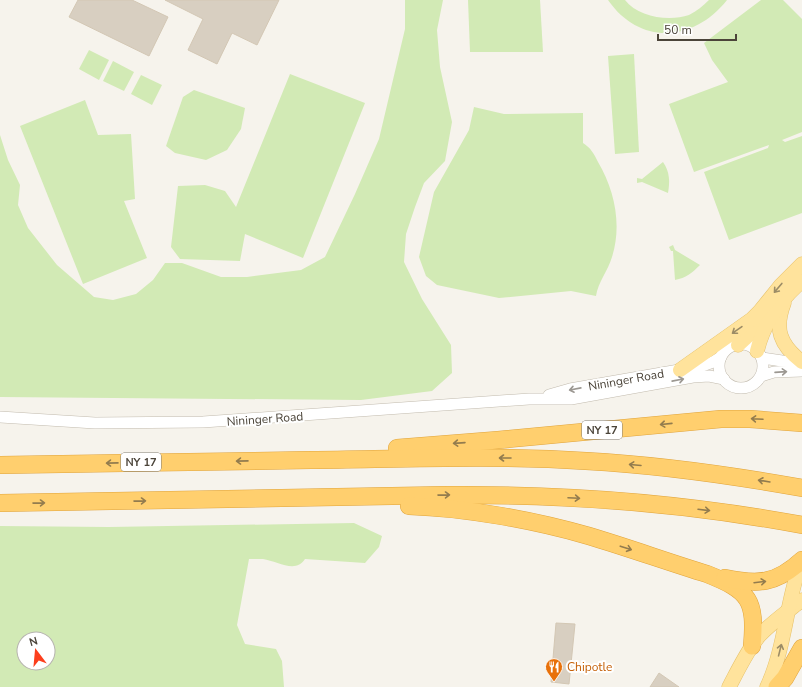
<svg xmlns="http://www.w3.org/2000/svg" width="802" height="687" font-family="'Nunito Sans',sans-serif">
<rect width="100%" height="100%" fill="#f6f3ec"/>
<g fill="#d2eab5" fill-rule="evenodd">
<polygon points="405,0 443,0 437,30 440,67 452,122 445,161 424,183 415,207 406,234 404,262 422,299 451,345 452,373 432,391 361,400 0,397 0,135 8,160 20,185 18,205 28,228 57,265 94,297 113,300 136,294 153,280 165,263 182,263 221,277 247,277 301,270 325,257 355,194 379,139 405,29"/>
<polygon points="468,0 540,0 543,52 470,52"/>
<path d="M608 0H625C638 17 669 22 689 15 697 11 703 6 709 0H727C694 42 640 46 608 0Z"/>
<polygon points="761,0 783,0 802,19 802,132 782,140 785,142 802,136 802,213 729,240 704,172 768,148 769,145 694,172 669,104 728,82 712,60 704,43"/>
<polygon points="89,50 109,60 99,80 79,69"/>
<polygon points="634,54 639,152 615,154 608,56"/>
<polygon points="113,61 134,72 124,91 103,81"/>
<polygon points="290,74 365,103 303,258 245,234 240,261 180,259 171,247 178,186 205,185 225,191 236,207"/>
<polygon points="141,75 162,85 152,105 131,94"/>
<polygon points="194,90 245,108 241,129 227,150 206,160 175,153 166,146 183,97"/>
<polygon points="85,100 98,135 131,134 135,199 124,201 147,258 83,284 20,126"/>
<path d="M474 107 504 114 583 113V143C591 148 594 154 598 162 615 191 622 225 612 257 608 271 598 282 596 296L571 291 499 298 437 285 426 276 419 257 434 192 469 130Z"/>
<path d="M663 162C670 172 670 182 668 193L642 182 637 183V178L642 179Z"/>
<path d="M673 245 675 250 700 265C692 273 686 278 675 280L673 251H671L669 247Z"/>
<path d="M354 523 382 536 379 547 365 563 305 559C296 574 277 561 263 559 258 559 254 559 249 559L237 625 245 644 276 649 282 661 284 687H0V526L109 527ZM24 639H48V663H24Z"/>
</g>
<g fill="#d8cfc1" stroke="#d3c7b4">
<polygon points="78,0 132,0 168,17 149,56 69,17"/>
<polygon points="165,0 279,0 257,45 232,33 217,64 188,50 203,19"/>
<polygon points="556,623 575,624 569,684 551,682"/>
<polygon points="659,673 679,687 650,687"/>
</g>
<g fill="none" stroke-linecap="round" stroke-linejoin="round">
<g stroke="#c2bbae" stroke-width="12">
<g id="minor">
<circle cx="741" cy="366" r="22"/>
<polyline points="762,358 782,361 802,362"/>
<polyline points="761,376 774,372 802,371"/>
<polyline points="549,395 570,389 702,366 713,362 721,357"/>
<polyline points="0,417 95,423 203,422 529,399 571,399 693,377 709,376 724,379"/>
</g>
</g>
<g stroke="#e6c16a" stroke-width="15">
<g id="major">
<path d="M784 303C774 329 780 345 802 362"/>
<polyline points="738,345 751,333 761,314"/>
<path d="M757 351C764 322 780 300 802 281"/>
<polyline points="680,370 752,319 760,311 781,285 802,264"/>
<path d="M729 687C738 670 747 651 759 636 772 622 788 611 802 600"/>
<path d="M767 687C786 646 786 601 802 559"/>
</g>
</g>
<g stroke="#e0a43c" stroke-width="18">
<g id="highway">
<polyline points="397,448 498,440 721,419 750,419 802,423"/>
<path d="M0 465C104 463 207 462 311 460 403 459 494 455 586 461 658 465 730 475 802 488"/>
<path d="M0 503 447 495C566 494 685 503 802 525"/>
<path d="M409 506C467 508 533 520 589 536 629 548 668 562 707 574 750 591 756 600 752 646"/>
<path d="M725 578C758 585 776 584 802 560"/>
<polyline points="777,687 785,678 802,648"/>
</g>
</g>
<use href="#minor" stroke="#fff" stroke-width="11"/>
<use href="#major" stroke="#ffe39c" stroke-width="14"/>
<use href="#highway" stroke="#ffcf6e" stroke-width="17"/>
</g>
<defs><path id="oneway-shaft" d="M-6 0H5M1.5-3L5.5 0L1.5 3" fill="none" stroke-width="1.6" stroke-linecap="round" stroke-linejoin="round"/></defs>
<g stroke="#9c8c66">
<use href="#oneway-shaft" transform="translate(778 288) rotate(130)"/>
<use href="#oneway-shaft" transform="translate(737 330) rotate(145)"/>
<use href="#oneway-shaft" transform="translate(780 650) rotate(-76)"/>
</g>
<g stroke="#9c9892">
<use href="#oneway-shaft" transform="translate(781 372) rotate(-4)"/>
<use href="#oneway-shaft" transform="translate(678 380) rotate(-11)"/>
<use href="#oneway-shaft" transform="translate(575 389) rotate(169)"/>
</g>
<g stroke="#937c4e">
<use href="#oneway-shaft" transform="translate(757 419) rotate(-177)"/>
<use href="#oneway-shaft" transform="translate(666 424) rotate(174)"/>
<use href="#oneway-shaft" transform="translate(459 443) rotate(176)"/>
<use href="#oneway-shaft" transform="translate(505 458) rotate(-180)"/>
<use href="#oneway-shaft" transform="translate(242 461) rotate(179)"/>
<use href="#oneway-shaft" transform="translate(112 463) rotate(179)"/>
<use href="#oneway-shaft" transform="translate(635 465) rotate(-175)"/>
<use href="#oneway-shaft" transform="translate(764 481) rotate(-171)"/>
<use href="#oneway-shaft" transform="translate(444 495) rotate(-1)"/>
<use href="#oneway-shaft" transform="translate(574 498) rotate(3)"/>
<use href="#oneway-shaft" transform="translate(140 501) rotate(-1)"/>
<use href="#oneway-shaft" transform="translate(39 503) rotate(-1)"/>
<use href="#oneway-shaft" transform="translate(704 510) rotate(7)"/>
<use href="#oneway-shaft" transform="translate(626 548) rotate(18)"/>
<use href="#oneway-shaft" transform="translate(760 582) rotate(-7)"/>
</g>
<defs>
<g id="restaurant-pin" transform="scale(0.9)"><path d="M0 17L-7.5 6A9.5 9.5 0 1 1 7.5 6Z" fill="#e8710a" stroke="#fff"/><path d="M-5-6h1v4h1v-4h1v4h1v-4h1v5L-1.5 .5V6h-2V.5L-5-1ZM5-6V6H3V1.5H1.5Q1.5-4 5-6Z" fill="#fff"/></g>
</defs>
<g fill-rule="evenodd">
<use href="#restaurant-pin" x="554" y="667"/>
</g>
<g text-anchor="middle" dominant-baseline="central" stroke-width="4" stroke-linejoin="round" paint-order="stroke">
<g fill="#fff" stroke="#817c74" stroke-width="1">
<rect x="582" y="421" width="40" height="18" rx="3"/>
<rect x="121" y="453" width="40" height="18" rx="3"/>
</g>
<g font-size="11" font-weight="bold" fill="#4b4439">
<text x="602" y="430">NY 17</text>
<text x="141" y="462">NY 17</text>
</g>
<g font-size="12" fill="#4b4439" stroke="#fff">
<text transform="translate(626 380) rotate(-10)">Nininger Road</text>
<text transform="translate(265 419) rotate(-4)">Nininger Road</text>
</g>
<g font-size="12" fill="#c56008" stroke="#fff" text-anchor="start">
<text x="567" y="667">Chipotle</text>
</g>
</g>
<g transform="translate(36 651) rotate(344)"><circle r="19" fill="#ffffff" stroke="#b7b4b0"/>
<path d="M0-3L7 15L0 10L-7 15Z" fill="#fc3f1d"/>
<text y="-6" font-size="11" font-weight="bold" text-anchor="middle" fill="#4b4439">N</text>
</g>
<path d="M658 34v6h78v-6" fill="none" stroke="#4b4439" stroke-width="2"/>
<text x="664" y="34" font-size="12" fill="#4b4439" stroke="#ffffff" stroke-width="3" paint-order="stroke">50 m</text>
</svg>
